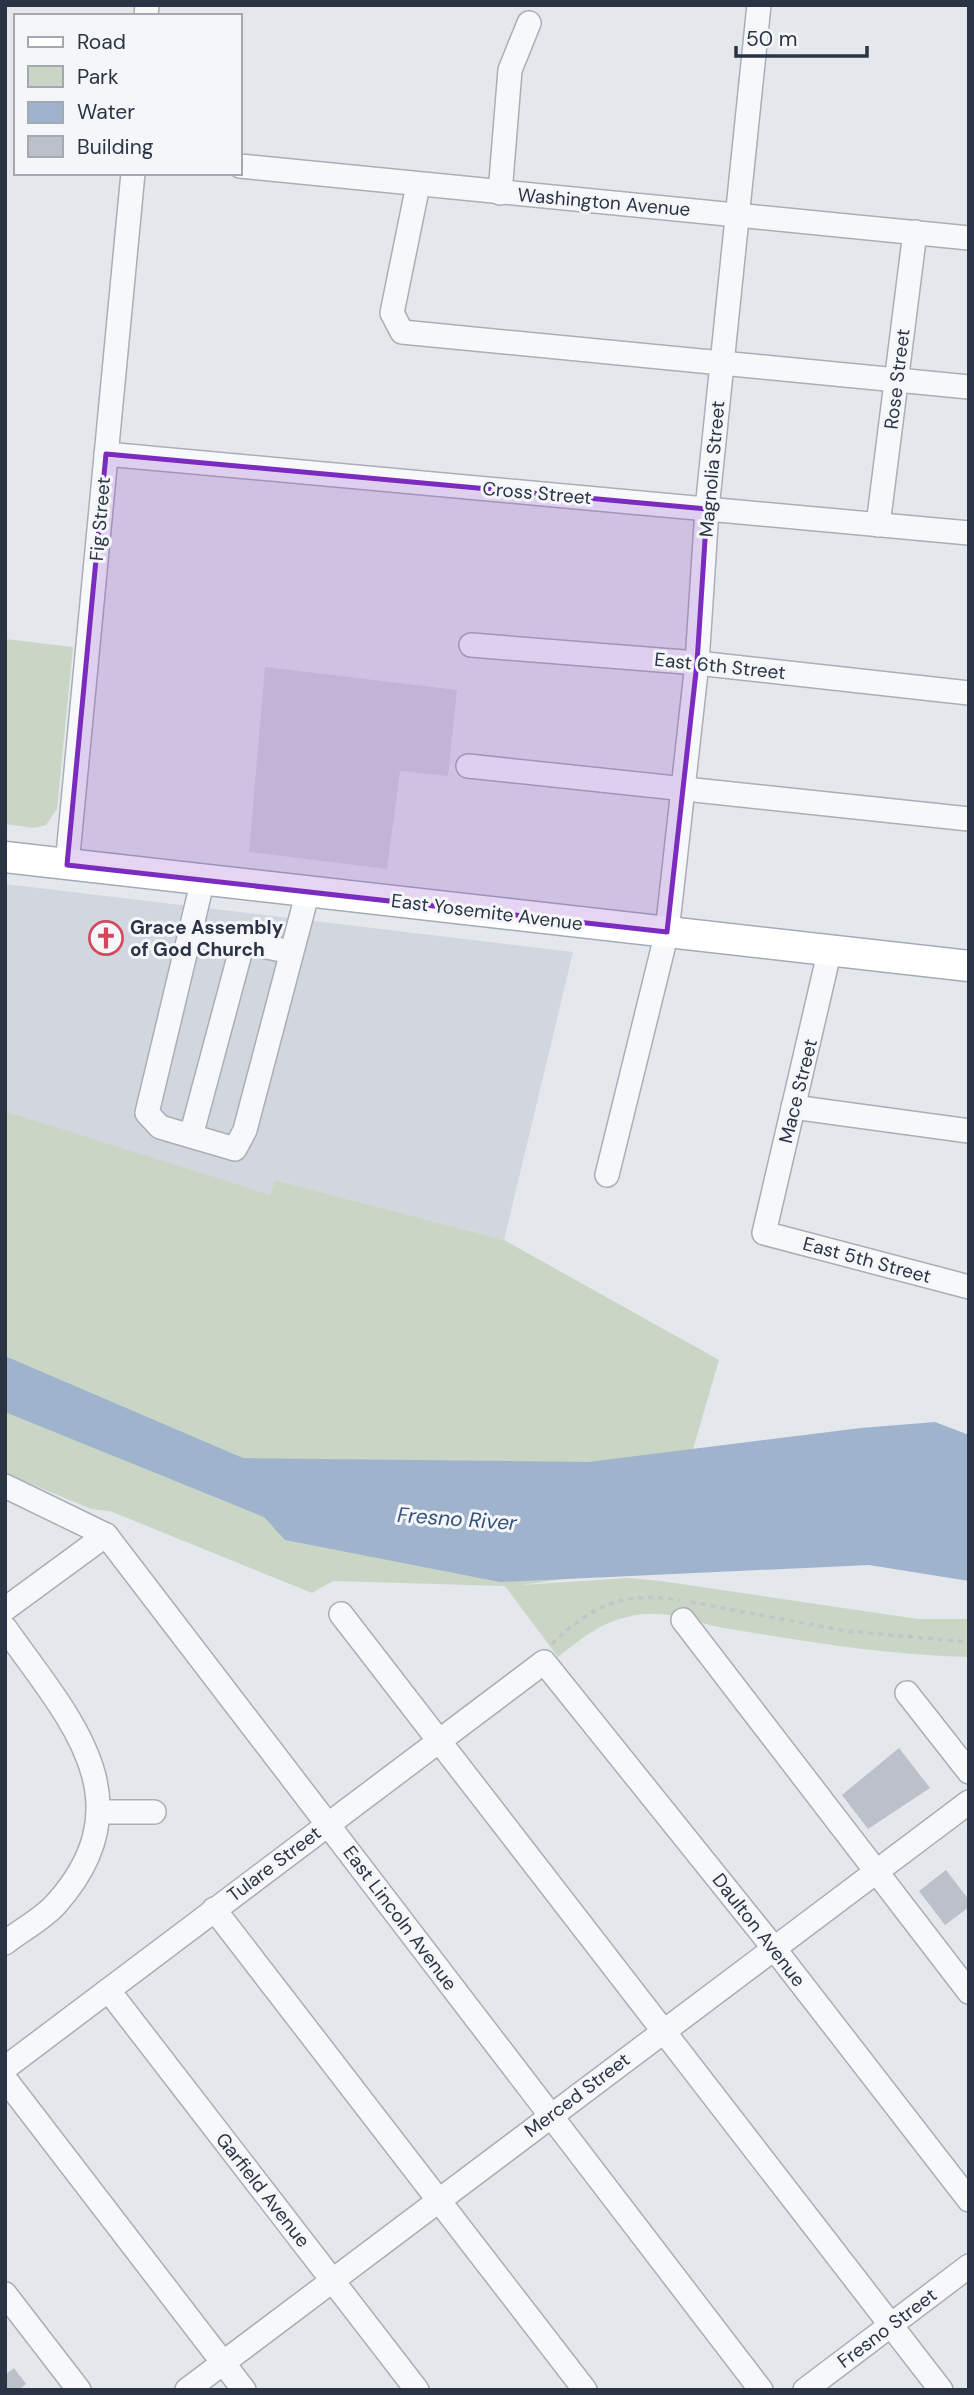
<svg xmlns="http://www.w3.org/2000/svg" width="974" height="2395" font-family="'DM Sans',sans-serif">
<rect width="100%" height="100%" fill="#e4e7ec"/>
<g fill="#d2d6de">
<polygon points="265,667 457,690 448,776 400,771 387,869 249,852"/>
<polygon points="5,884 573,952 504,1240 275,1180 270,1196 5,1111"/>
</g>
<g fill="#c9d6c5">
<polygon points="5,639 73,647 57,809 46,825 34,828 5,824"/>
<path d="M5 1111 270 1195 275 1180 504 1240 719 1360 659 1566 521 1585 628 1578 661 1581 918 1619H969V1657C888 1655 810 1642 730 1629 695 1624 668 1608 631 1616 601 1622 582 1638 558 1657L505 1586 333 1581 312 1593 110 1511 91 1509 5 1473Z"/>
</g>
<polygon fill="#9fb4cc" points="5,1356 243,1458 588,1462 861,1428 935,1422 969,1435 969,1581 869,1565 500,1582 285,1540 264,1517 5,1412"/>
<g fill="#bbc0ca">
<polygon points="899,1748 930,1788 868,1829 842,1795"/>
<polygon points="946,1870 969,1900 969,1907 945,1925 919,1891"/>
<polygon points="14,2368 26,2384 19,2390 5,2390 5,2375"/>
</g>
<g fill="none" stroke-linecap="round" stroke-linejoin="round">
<g stroke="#a9aeb7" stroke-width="26">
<g id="minor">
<polyline points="146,16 147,5"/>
<polyline points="240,166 969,238"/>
<polyline points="418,185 392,313 402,332 969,387"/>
<polyline points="500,193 510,70 529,23"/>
<polyline points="106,454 969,533"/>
<polyline points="878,525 915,232"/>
<polyline points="471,645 697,663 969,693"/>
<polyline points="468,766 969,819"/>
<polyline points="67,865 133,173"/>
<polyline points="203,879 147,1113 160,1127 235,1149 245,1130 308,891"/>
<polyline points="192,931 291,952"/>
<polyline points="830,949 764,1233 969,1287"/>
<polyline points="793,1107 969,1131"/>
<polyline points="191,1136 243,942"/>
<polyline points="607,1175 667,932 697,663 707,509 759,5"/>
<polyline points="5,1486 106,1535 761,2390"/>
<polyline points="5,1609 106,1535"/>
<polyline points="341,1614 941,2390"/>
<polyline points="683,1620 969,1992"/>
<path d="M5 1628C68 1717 149 1800 56 1904 43 1919 21 1930 5 1943"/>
<polyline points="907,1693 969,1772"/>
<polyline points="99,1812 154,1812"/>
<polyline points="214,1909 585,2390"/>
<polyline points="109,1991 417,2390"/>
<polyline points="5,2068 544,1662 773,1947 969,2200"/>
<polyline points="5,2079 244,2390"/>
<polyline points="5,2294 79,2390"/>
<polyline points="187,2390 969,1802"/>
<polyline points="805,2390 969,2266"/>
</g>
</g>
<g stroke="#a3abb8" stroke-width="33">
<polyline id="major" points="5,857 969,966"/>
</g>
<g stroke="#c2c5cb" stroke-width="3.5" stroke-dasharray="5 5" stroke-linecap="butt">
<polyline points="691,1602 846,1631 969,1642"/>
<path d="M552 1644C592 1605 623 1591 680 1600"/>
</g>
<use href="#minor" stroke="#f7f8fa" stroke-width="23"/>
<use href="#major" stroke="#fff" stroke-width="30"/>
</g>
<path fill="#7b2cbf" fill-opacity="0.2" stroke="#7b2cbf" stroke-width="5" stroke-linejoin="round" d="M106 454 707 509 697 663 667 932 67 865Z"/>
<defs>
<g id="church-ring" transform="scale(1.75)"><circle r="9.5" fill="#f4f6f9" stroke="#d1495b" stroke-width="1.5"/><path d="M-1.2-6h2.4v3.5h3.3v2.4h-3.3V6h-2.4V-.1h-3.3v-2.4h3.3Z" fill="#d1495b"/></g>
</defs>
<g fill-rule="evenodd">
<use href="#church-ring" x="106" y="938"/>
</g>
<g text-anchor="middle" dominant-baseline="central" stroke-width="6" stroke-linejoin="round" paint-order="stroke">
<g font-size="19" fill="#2b3445" stroke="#f4f6f9">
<text transform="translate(604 202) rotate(5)">Washington Avenue</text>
<text transform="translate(897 379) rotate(-83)">Rose Street</text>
<text transform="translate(712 469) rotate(-85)">Magnolia Street</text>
<text transform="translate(537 493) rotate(5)">Cross Street</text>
<text transform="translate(100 519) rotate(-85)">Fig Street</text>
<text transform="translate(720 666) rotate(6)">East 6th Street</text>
<text transform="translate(487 912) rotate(7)">East Yosemite Avenue</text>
<text transform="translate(798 1091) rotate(-76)">Mace Street</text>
<text transform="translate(867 1260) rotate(15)">East 5th Street</text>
<text transform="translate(274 1864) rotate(-37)">Tulare Street</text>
<text transform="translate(400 1918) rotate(53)">East Lincoln Avenue</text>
<text transform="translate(759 1930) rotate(52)">Daulton Avenue</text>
<text transform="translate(577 2095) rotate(-37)">Merced Street</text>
<text transform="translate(263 2190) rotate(52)">Garfield Avenue</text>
<text transform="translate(887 2328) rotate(-37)">Fresno Street</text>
</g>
<g font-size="19" font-weight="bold" fill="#2b3445" stroke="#f4f6f9" text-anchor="start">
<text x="130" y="927">Grace Assembly<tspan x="130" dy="22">of God Church</tspan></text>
</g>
<g font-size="21" font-style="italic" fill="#34527a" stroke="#f4f6f9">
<text transform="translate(457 1519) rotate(4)">Fresno River</text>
</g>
</g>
<rect width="974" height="2395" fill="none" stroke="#2b3445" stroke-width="14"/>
<rect x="14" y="14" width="228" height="161" fill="#f4f6f9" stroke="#a4a8b1" stroke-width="2"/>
<rect x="28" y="37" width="35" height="10" fill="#ffffff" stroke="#a4a8b1" stroke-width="2"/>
<text x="77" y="49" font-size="21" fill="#2b3445">Road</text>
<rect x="28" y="66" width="35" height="21" fill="#c9d6c5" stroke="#a4a8b1" stroke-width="2"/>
<text x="77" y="84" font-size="21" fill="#2b3445">Park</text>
<rect x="28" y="102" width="35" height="21" fill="#9fb4cc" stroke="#a4a8b1" stroke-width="2"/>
<text x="77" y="119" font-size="21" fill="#2b3445">Water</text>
<rect x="28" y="136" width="35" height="21" fill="#bbc0ca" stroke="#a4a8b1" stroke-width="2"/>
<text x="77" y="154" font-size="21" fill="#2b3445">Building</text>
<path d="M736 46v10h131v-10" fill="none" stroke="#2b3445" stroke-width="3.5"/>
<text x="746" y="46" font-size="21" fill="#2b3445" stroke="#f4f6f9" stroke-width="5" paint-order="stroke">50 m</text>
</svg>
